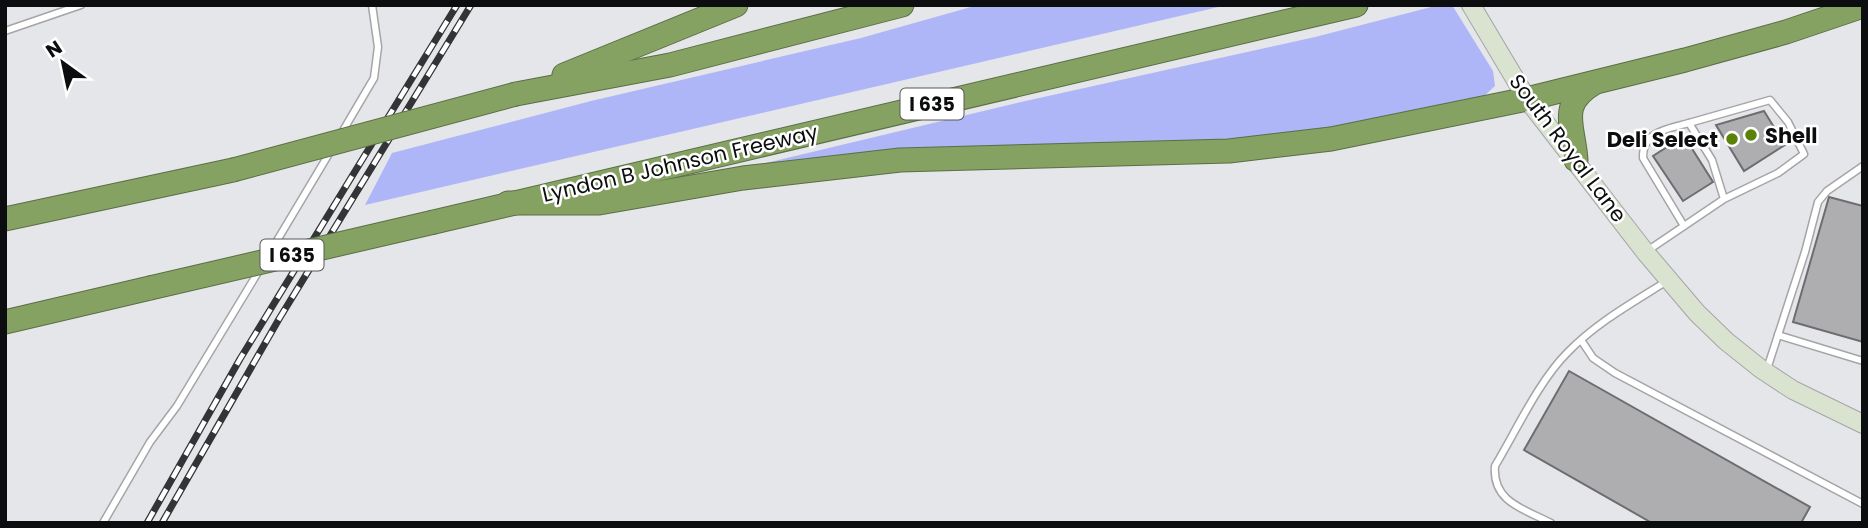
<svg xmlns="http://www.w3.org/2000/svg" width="1868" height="528" font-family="Poppins,sans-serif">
<rect width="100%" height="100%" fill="#e5e6e9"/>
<g fill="#afb6f7">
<polygon points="978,5 1227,5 365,205 392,153 591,101 861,38"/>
<polygon points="1439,5 1452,5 1493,71 1495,86 1484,96 1344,130 1256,143 767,170 766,163 1021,102 1315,37"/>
</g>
<g fill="#aeaeb1" stroke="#6d6d70" stroke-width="2">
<polygon points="1764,111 1785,145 1744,171 1716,125"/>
<polygon points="1684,136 1713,182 1683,201 1653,156"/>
<polygon points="1829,197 1863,206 1863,342 1793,322"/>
<polygon points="1569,371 1810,507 1801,523 1652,523 1524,450"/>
</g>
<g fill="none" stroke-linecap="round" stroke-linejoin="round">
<g stroke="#a5a5a8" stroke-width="9">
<g id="lane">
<polyline points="5,31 81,5"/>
<polyline points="341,134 374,78 378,47 372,5"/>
<path d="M1684 226 1643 158C1642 131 1668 129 1689 123"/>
<polyline points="1647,251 1724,199 1778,173 1804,154 1788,122 1770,100 1689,123 1712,160 1724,199"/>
<polyline points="269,254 330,152"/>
<polyline points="1778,335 1863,361"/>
<polyline points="1581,340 1593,358 1615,373 1863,504"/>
<polyline points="1767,369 1805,252 1818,202 1827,191 1863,166"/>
<polyline points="103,523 150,442 177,406 260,269"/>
<path d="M1551 523C1524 509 1492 502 1495 466 1516 431 1539 381 1567 353 1596 323 1632 303 1667 281"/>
</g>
</g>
<g stroke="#a5a5a8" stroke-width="20">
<polyline id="secondary" points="1471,5 1527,99 1646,253 1697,313 1726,341 1761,369 1793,390 1863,424"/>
</g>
<g stroke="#5b6e45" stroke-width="25">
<g id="highway">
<polyline points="564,75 736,5"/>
<polyline points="516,94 670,65 902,5"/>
<path d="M1576 160C1574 126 1557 105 1594 83"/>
<polyline points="508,203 599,203 743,178 900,160 1229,151 1331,139 1527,99 1685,60 1786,32 1863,6"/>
<polyline points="5,219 233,170"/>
<polyline points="434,222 1356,5"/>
<polyline points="5,322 150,288"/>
</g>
</g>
<use href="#lane" stroke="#fff" stroke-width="6"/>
<use href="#secondary" stroke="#dae3d0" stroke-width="18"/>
<use href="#highway" stroke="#85a263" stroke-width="23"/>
<g stroke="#333436" stroke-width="7">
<g id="rail">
<polyline points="147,523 240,359 457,5"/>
<polyline points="162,523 279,319 471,5"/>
</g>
</g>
<use href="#rail" stroke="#fff" stroke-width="4.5" stroke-dasharray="13" stroke-linecap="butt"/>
<g stroke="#5b6e45" stroke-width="25" stroke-linecap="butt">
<g id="highway-bridge">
<polyline points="233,170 516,94"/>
<polyline points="150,288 434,222"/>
</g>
</g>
<use href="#highway-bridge" stroke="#85a263" stroke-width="23"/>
</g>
<g fill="#598206" stroke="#fff" stroke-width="2.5">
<circle cx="1751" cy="135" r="7"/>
<circle cx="1732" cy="139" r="7"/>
</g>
<g text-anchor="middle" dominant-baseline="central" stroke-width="5" stroke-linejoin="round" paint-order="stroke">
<g fill="#fff" stroke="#555656" stroke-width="2">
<rect x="900.5" y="88.5" width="63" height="31" rx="5"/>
<rect x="260.5" y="239.5" width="63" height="31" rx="5"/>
</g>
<g font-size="19" font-weight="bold" fill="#0c0d0e">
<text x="932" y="104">I 635</text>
<text x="292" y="255">I 635</text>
</g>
<g font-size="21" font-weight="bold" fill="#0c0d0e" stroke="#fff" text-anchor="start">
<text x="1765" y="135">Shell</text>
<text x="1718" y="139" text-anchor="end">Deli Select</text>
</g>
<g font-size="21" fill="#0c0d0e" stroke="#fff">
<text transform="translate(1568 148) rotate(53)">South Royal Lane</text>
<text transform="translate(680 163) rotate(-13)">Lyndon B Johnson Freeway</text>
</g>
</g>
<rect width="1868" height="528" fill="none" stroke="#0c0d0e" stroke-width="14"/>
<g transform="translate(63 63) rotate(327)" stroke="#ffffff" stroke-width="5" paint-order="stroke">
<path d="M0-5L12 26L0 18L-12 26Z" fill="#0c0d0e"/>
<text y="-10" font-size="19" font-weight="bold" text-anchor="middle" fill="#0c0d0e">N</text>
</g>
</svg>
